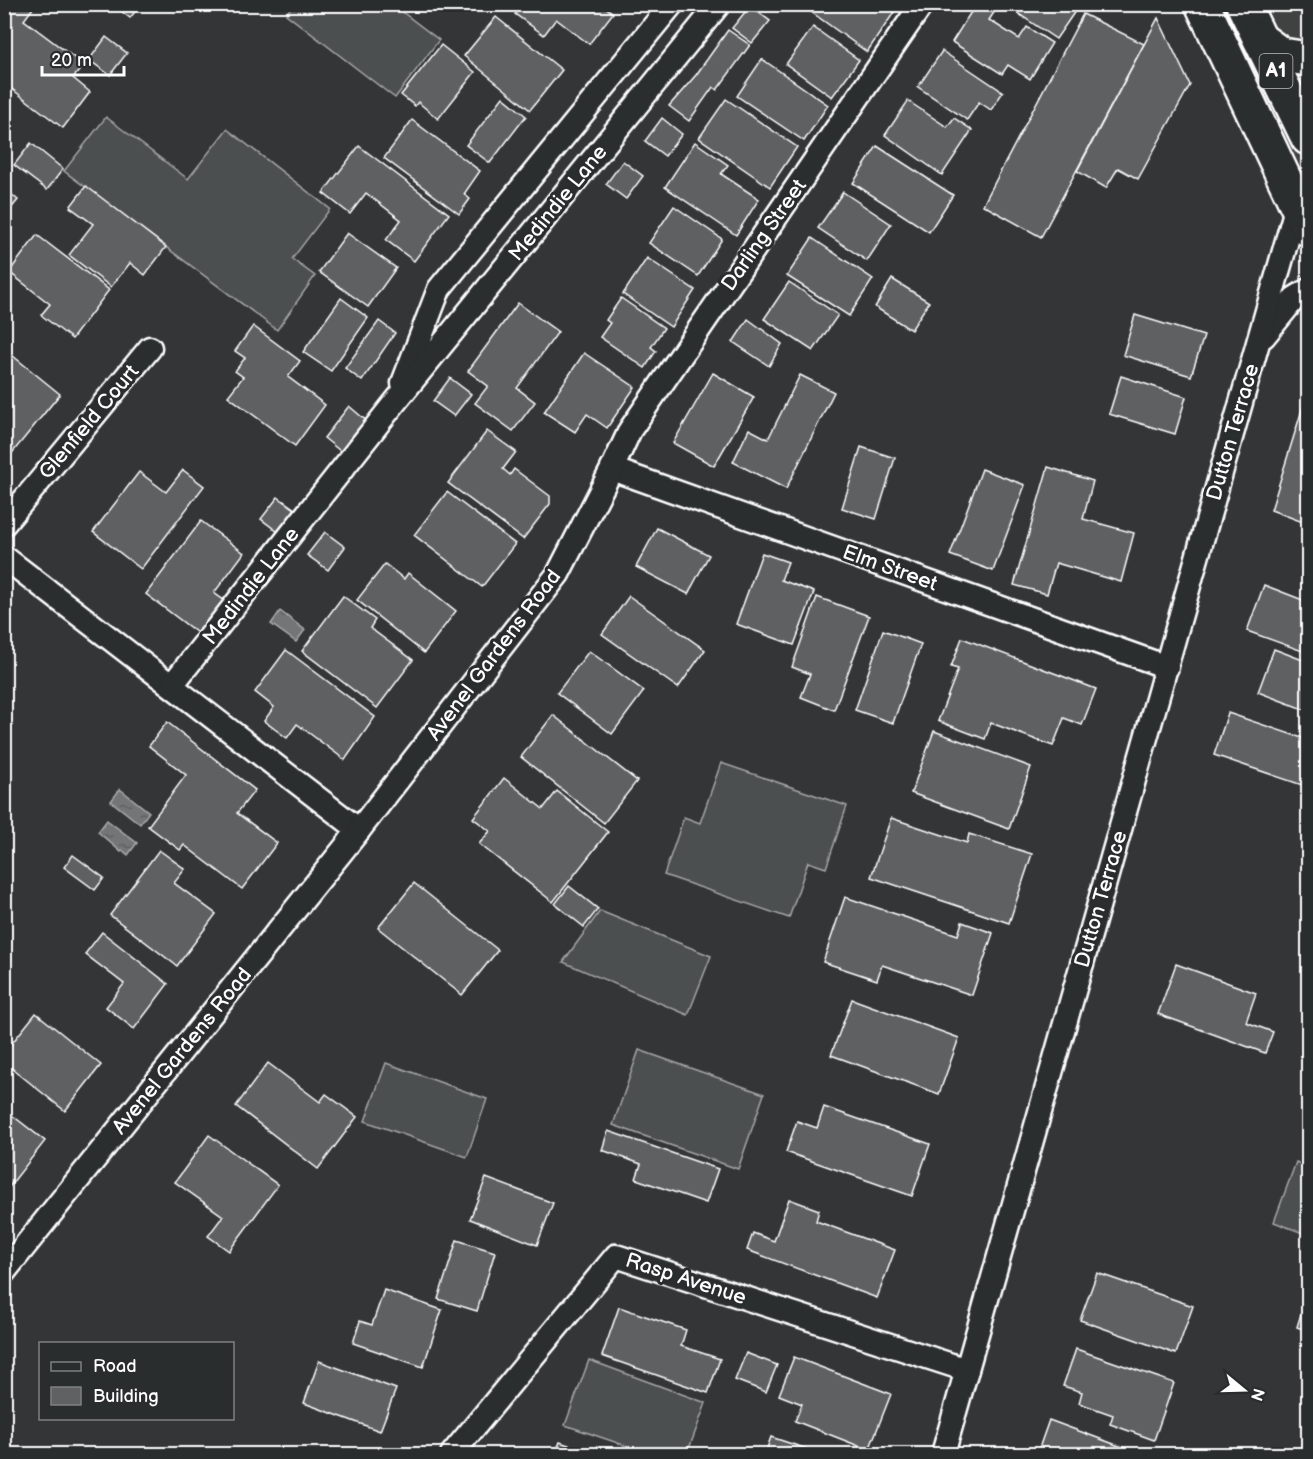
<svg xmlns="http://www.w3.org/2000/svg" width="1313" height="1459" font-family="'Balsamiq Sans',sans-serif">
<defs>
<pattern id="water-ripples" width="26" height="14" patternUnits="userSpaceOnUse" patternTransform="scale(1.5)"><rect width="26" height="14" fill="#737576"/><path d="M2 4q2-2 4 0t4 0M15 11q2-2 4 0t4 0" fill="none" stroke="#606061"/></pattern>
</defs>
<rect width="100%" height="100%" fill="#333536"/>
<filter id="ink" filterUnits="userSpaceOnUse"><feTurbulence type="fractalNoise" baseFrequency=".0167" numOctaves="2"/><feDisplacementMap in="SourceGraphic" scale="12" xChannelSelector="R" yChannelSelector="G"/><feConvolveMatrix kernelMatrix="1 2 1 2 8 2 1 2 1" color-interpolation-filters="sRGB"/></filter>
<g filter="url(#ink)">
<polygon fill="#404243" points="1221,5 1308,5 1308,183 1306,178"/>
<g fill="#4c4f50" stroke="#a6a7a8" stroke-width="1.5">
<polygon points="293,5 393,5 439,40 395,98 286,14"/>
<polygon points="106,117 188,179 227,129 330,209 292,259 315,276 277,330 64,171"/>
<polygon points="721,763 847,806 826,868 808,862 789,918 664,875 684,817 700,823"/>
<polygon points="600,911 711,956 688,1015 563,962"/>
<polygon points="639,1050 764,1094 738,1169 613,1125"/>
<polygon points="386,1063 487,1099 467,1157 365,1121"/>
<polygon points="1296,1162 1308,1167 1308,1235 1274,1222"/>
<polygon points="589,1360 706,1403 687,1454 650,1454 565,1425"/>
</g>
<g fill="url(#water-ripples)" stroke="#abacad" stroke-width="1.5">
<polygon points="280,611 305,630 296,642 271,624"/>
<polygon points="120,789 149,812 140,824 111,801"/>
<polygon points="107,820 137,843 128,855 122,850 121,852 98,832"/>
</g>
<g fill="#5f6162" stroke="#fff" stroke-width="1.5">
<polygon points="4,4 36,4 24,20 84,65 73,78 90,92 63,128 4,83"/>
<polygon points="112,4 141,4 130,18"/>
<polygon points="522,4 601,4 613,13 589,44 556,19 544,35 515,14"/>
<polygon points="800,4 886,4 895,11 867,52"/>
<polygon points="976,4 992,4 997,8 989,20 1019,39 1027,27 1052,43 1030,79 1008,65 1002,74 952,42"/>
<polygon points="1004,4 1080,4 1056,39"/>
<polygon points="750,6 770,21 752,43 732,28"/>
<polygon points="1083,14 1144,44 1041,237 983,205"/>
<polygon points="496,17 562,70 530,110 464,56"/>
<polygon points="1158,18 1190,85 1138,179 1118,168 1106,188 1077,171"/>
<polygon points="813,27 859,60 832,97 786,64"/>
<polygon points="728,30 750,45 717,90 713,87 689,121 669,106 696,75"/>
<polygon points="106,37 127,53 110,75 89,60"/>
<polygon points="441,45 475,72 438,119 418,102 415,106 401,95"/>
<polygon points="942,51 1003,92 991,110 979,102 967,120 918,87"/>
<polygon points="762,59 828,105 804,141 737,96"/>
<polygon points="503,97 526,116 490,163 466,145"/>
<polygon points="726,99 797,147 770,187 699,138"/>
<polygon points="908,101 947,127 954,118 972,130 942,175 885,135"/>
<polygon points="662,118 682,134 665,156 645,141"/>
<polygon points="412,120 480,171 464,194 470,199 459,214 384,158"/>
<polygon points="695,142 728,165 721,174 759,199 736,235 665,187"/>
<polygon points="31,143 63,169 47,190 14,165"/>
<polygon points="359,146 449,214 414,261 386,240 401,220 366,193 350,214 323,193"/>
<polygon points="877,146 953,195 929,232 853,183"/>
<polygon points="623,161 643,176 626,199 606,184"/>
<polygon points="86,186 166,247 145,275 130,263 111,287 69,255 93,224 70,207"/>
<polygon points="4,188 18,200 4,217"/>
<polygon points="843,192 891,224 867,261 818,228"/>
<polygon points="674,206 722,239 698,276 649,243"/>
<polygon points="347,233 396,268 368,307 319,272"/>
<polygon points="37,235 109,290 72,339 41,315 50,304 9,272"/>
<polygon points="812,238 873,279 849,316 787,276"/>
<polygon points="647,258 695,290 671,327 623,294"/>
<polygon points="892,279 929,302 911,330 875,307"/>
<polygon points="789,282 838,315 813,351 764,319"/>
<polygon points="341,298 368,318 331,371 303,352"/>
<polygon points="621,298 664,328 651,347 656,351 645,368 600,337 610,323 606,320"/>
<polygon points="518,303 558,332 517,388 535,402 513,431 475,403 488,386 468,371"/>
<polygon points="1135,315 1204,336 1191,376 1123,355"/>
<polygon points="748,319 782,344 769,366 733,342"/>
<polygon points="379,321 395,333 362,381 345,368"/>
<polygon points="253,326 300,361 288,377 325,405 295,446 228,396 243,377 235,371 245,358 235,351"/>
<polygon points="584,353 635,387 607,428 587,414 575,432 544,412"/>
<polygon points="13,356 60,394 4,463 4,367"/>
<polygon points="713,373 754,397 714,466 673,443"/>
<polygon points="800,375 834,392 786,489 733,462 749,429 768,439"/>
<polygon points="1121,376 1186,397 1175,434 1109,414"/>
<polygon points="450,378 471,394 454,416 433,401"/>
<polygon points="1305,400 1308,401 1308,524 1271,510"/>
<polygon points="349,406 369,423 344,454 324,438"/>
<polygon points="487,431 516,452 503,469 510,475 514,469 550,496 550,504 523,539 448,483"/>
<polygon points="861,447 895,458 876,519 842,508"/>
<polygon points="1048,467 1093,481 1083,519 1134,533 1121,582 1056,563 1047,594 1014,585"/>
<polygon points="982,469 1025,485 993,571 950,555"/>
<polygon points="183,470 204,486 141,569 93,532 139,472 166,492"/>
<polygon points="447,492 515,544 482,587 414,535"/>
<polygon points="278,497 299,512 282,535 261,519"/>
<polygon points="201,521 244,553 214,593 225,601 200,635 146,594"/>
<polygon points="657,528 709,555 688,594 636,567"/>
<polygon points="325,532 345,547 328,570 307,555"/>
<polygon points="762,553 788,562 781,580 814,592 794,645 736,624"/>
<polygon points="385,564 404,579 408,573 456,611 424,653 357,600"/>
<polygon points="1264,585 1308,602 1308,653 1247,631"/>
<polygon points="343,596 375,620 370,628 413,660 377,708 302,651"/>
<polygon points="629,596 705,650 678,688 602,634"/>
<polygon points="817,597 869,616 834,710 801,697 810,674 792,667"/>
<polygon points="883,630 921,644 893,723 855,710"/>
<polygon points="962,638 1096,689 1082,725 1064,718 1053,746 991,723 985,739 938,721 958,669 951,667"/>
<polygon points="1274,649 1308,662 1308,711 1258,692"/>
<polygon points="286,650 375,717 345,760 297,724 287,738 264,721 274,707 255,692"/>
<polygon points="589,651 644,691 612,734 557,693"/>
<polygon points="1228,713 1308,740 1308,787 1214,755"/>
<polygon points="553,715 637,781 604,823 521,757"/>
<polygon points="167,722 255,790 237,813 277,843 242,889 184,845 180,850 148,826 186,775 149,746"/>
<polygon points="934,731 1031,767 1009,829 911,793"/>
<polygon points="504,778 543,809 557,791 608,832 553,902 479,844 490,831 473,818"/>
<polygon points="891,818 967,843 969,834 1032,854 1009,923 871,877"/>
<polygon points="159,850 185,869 174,883 216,914 177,966 110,915"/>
<polygon points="73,855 104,878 95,890 64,867"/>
<polygon points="414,883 498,950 462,995 378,928"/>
<polygon points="569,886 598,909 584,927 555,904"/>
<polygon points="845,897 958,935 962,922 993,933 972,995 882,965 877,980 823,962"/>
<polygon points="102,932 168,984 134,1029 106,1007 124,984 85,954"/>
<polygon points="1176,964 1256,993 1246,1022 1273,1032 1265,1053 1158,1014"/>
<polygon points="852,999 959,1038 939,1094 831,1055"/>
<polygon points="36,1013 101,1065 65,1111 4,1062 4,1053"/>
<polygon points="268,1063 320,1102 326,1094 357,1117 318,1169 236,1106"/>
<polygon points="824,1107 930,1144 912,1196 786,1152 797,1121 817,1128"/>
<polygon points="4,1109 45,1141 9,1187 4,1183"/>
<polygon points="608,1131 718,1169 706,1203 636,1179 641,1164 602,1150"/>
<polygon points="209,1135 278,1185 229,1251 208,1236 223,1216 175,1182"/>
<polygon points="486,1178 553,1203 537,1245 470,1219"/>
<polygon points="789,1199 819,1210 816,1221 895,1250 877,1298 747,1250 753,1233 774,1241"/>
<polygon points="457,1240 495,1252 477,1311 438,1299"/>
<polygon points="1097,1273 1193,1306 1176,1354 1080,1320"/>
<polygon points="384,1290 442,1310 423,1367 353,1343 360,1321 372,1325"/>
<polygon points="1308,1291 1308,1331 1297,1327"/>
<polygon points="619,1307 686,1330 681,1346 720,1359 708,1393 602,1356"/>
<polygon points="1076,1349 1174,1383 1154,1440 1110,1424 1113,1415 1079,1403 1082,1392 1063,1386"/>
<polygon points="746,1353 777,1365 766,1392 735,1380"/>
<polygon points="794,1357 891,1394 869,1450 795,1421 802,1404 779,1395"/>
<polygon points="319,1361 396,1389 380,1431 304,1403"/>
<polygon points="1049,1420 1141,1454 1037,1454"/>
<polygon points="771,1437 822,1454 765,1454"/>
<polygon points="560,1442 594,1454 555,1454"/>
</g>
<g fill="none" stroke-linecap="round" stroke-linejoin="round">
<g stroke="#fff" stroke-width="27">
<g id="minor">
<polyline points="1264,336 1295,298 1308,290"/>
<polyline points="403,383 439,289 672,4"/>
<polyline points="612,469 1167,667"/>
<polyline points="4,524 150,348"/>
<polyline points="4,557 359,830 4,1272"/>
<polyline points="172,685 396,401 719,4"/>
<polyline points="359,830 558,574 612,469 630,430 922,4"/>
<polyline points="452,1454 616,1256 967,1370"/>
<polyline points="943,1454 1297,205"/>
</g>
</g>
<g stroke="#fff" stroke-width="38">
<g id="trunk">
<polyline points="1202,4 1308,229"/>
<polyline points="1243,4 1308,138"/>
<polyline points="1260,39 1282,55 1308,59"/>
</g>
</g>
<use href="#minor" stroke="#2a2d2e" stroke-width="22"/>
<use href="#trunk" stroke="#2a2d2e" stroke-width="33"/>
</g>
</g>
<g text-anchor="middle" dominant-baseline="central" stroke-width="6" stroke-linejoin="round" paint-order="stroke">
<rect fill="#2a2d2e" stroke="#bfc0c0" stroke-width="1.5" x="1259.5" y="54" width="33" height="34" rx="4.5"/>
<g font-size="20" font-weight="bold" fill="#fff">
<text x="1276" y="71">A1</text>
</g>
<g font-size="21" fill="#fff" stroke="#2a2d2e">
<text transform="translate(558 203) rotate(-51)">Medindie Lane</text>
<text transform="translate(764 235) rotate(-55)">Darling Street</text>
<text transform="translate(89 422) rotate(-50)">Glenfield Court</text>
<text transform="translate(1233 432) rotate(-74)">Dutton Terrace</text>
<text transform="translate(890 568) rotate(20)">Elm Street</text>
<text transform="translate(251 586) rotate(-52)">Medindie Lane</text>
<text transform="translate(494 655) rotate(-53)">Avenel Gardens Road</text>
<text transform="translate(1101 899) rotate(-74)">Dutton Terrace</text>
<text transform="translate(182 1051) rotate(-51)">Avenel Gardens Road</text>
<text transform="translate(686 1279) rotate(18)">Rasp Avenue</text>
</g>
</g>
<rect width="1313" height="1459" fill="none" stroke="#2a2d2e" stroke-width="24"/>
<rect x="12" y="12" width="1289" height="1435" fill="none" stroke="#fff" stroke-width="2" filter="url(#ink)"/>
<rect x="39" y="1342" width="195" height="78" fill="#2a2d2e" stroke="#7f8182" stroke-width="1.5"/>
<rect x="51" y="1362" width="30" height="9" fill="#2a2d2e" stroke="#7f8182" stroke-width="1.5"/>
<text x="93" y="1372" font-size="18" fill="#ffffff">Road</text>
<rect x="51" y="1387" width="30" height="18" fill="#5f6162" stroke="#7f8182" stroke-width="1.5"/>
<text x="93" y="1402" font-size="18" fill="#ffffff">Building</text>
<g transform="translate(1244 1390) rotate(109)" stroke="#2a2d2e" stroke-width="4.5" paint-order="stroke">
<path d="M0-4.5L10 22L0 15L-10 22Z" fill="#ffffff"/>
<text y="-9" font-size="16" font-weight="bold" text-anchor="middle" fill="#ffffff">N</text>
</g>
<path d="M42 66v9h82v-9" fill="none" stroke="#ffffff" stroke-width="3"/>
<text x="51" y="66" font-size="18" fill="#ffffff" stroke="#2a2d2e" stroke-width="4.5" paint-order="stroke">20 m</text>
</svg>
